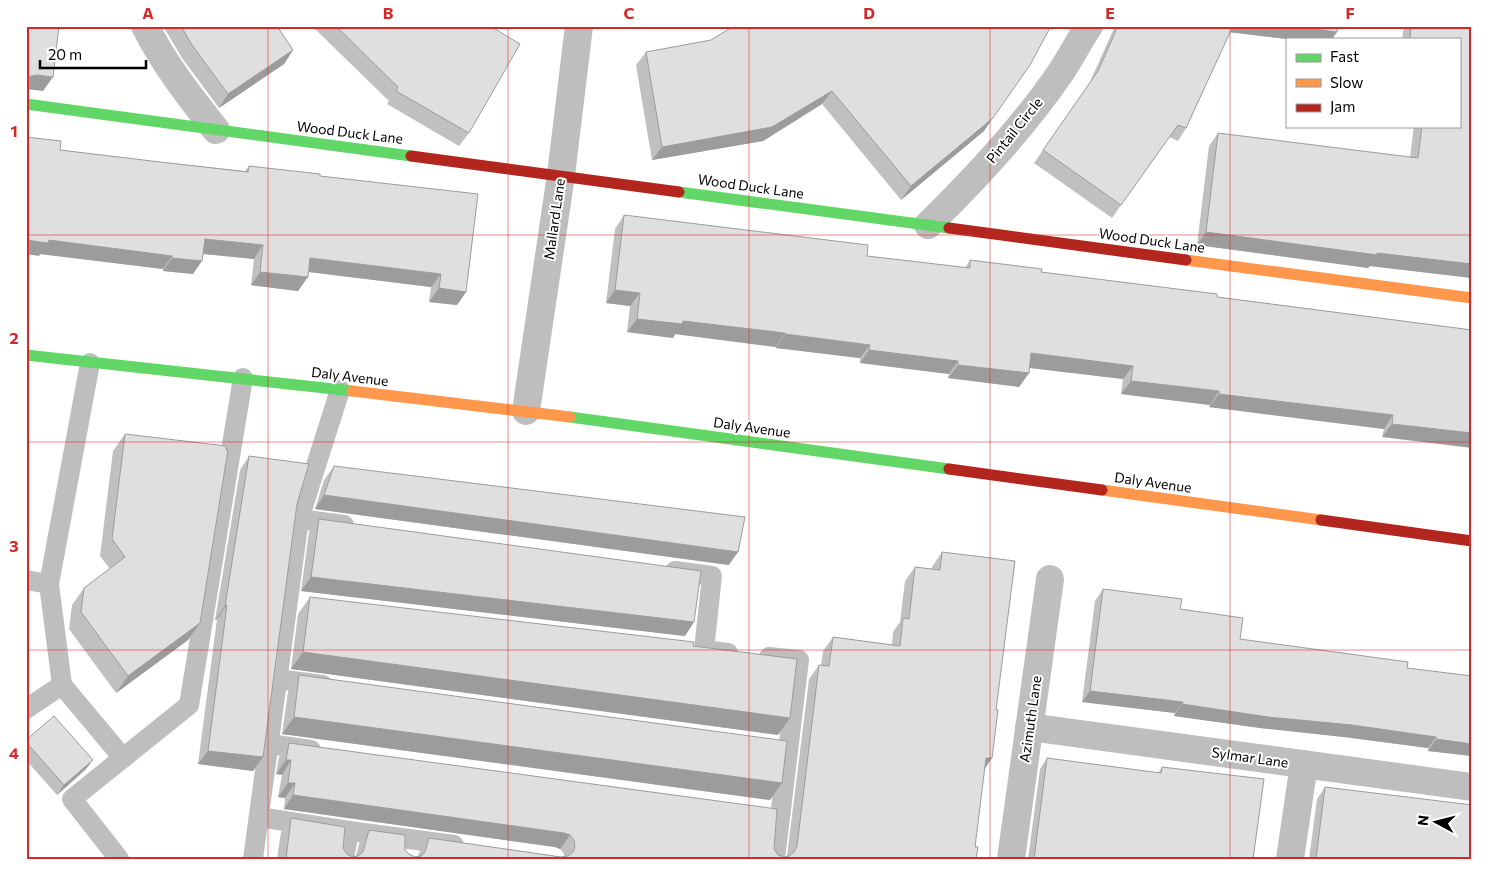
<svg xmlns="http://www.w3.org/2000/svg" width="1498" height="885" font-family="Commissioner,sans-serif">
<rect width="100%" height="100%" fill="#fff"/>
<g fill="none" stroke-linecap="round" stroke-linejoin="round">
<g stroke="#bebebe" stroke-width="20">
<polyline points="299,519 344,525"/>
<polyline points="675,571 712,576 704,650 728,653"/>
<polyline points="26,580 49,584 90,363"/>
<polyline points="49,584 62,685"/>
<polyline points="769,657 799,660 775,859"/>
<polyline points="277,679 323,685"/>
<polyline points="26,709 62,685 123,758"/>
<polyline points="269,744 311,750"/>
<polyline points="259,817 349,831 344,859"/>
<polyline points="349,831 454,845"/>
<polyline points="119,859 72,799 189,705 243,378"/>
<polyline points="253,859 299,519 340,390"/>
</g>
<g stroke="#bebebe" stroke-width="28">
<path d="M145 26C164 64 190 97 216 130"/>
<path d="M928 225C976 178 1023 128 1061 72 1071 57 1079 41 1089 26"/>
<polyline points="526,411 561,175 579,26"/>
<polyline points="1029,727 1472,787"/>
<polyline points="1011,859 1050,579"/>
<polyline points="1290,859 1304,764"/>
</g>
<g stroke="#63d668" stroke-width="11">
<polyline points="26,104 411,156"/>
<polyline points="679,192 949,228"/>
<polyline points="26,355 352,391"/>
<polyline points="570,417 949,469"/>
</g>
<g stroke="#ff974d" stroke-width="11">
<polyline points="1186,260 1472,298"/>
<polyline points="352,391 570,417"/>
<polyline points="1102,490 1321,520"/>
</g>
<g stroke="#b3261e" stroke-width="11">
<polyline points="411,156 679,192"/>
<polyline points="949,228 1186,260"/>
<polyline points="949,469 1102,490"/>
<polyline points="1321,520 1472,541"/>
</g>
</g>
<g fill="#c0c0c0">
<polygon points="163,26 277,26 293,50 284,64 219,108 182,58"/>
<polygon points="313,26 490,26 469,133 459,146 387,104 389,101 313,27"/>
<polygon points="1115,26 1338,26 1337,32 1332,39 1287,39 1230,32 1186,128 1178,141 1169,137 1112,218 1034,163 1089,84"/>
<polygon points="1404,26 1472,26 1472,278 1370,266 1368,268 1197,245 1209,146 1218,133 1410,157 1414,126 1459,126 1459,39 1402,39"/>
<polygon points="711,40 984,131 901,200 822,104 763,141 652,160 636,65 646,52"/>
<polygon points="60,150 160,162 245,171 249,166 320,176 466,292 457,305 429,302 431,287 308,272 298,291 251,285 254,259 203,254 193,274 163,271 163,269 40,254 39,256"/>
<polygon points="624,215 867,256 965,268 970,260 1041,272 1217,297 1472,330 1382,437 1384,429 1209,407 1210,405 1121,394 1123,379 1030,368 1029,373 1019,387 948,378 949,374 860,363 860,358 776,348 776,347 675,334 673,338 627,332 630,306 606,303 615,229"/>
<polygon points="125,434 200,623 188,640 116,693 69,629 72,605 84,588 110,569 100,556 113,451"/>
<polygon points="249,456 297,504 253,771 198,764 217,619 215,620 240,470"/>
<polygon points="334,466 729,565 315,509 324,480"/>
<polygon points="319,519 685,636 301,591 309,532"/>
<polygon points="942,552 984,770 975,847 976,859 277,859 281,832 291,818 343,848 347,854 352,857 356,856 359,844 369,830 405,850 409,854 415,857 418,856 419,853 429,838 561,857 564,856 564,854 560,849 555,847 284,809 285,798 278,797 282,775 276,774 279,757 289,743 774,849 778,855 784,857 787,856 809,679 819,665 821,665 823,651 833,637 892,645 893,632 900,622 905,581 915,567 932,569 932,567"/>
<polygon points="1103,589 1180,609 1240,639 1407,668 1472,756 1428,751 1428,748 1344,737 1260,728 1174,716 1175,713 1082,702 1095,601"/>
<polygon points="310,597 693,646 790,718 778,735 291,669 298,614"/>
<polygon points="299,675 770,800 282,734 288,692"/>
<polygon points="26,740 86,769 57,795 26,760"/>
<polygon points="1047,758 1158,773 1162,767 1253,859 1028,859 1040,769"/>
<polygon points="1325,787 1471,808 1472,859 1309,859 1317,799"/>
</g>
<g fill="#9c9c9c">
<polygon points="1232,26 1293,26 1337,32 1332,39 1287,39 1227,32"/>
<polygon points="293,50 284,64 219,108 228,94"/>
<polygon points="37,75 53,77 43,91 26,89 26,77"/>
<polygon points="832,91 822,104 763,141 652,160 662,147"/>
<polygon points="993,118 984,131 901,200 911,186"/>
<polygon points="1206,232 1472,264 1472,278 1370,266 1368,268 1197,245"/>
<polygon points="205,239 263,245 254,259 195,253"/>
<polygon points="26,240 49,240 172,256 163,269 40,254 39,256 26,254"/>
<polygon points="172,258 202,261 193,274 163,271"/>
<polygon points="310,258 441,274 431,287 301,271"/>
<polygon points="260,272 308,277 298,291 251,285"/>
<polygon points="439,288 466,292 457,305 429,302"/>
<polygon points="615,290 640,293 630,306 606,303"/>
<polygon points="637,319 683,321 785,333 776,347 675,334 673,338 627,332"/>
<polygon points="785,334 870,345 860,358 776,348"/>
<polygon points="869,350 958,361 949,374 860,363"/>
<polygon points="1031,353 1133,366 1123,379 1022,367"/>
<polygon points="958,365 1029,373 1019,387 948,378"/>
<polygon points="1131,381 1219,391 1210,405 1121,394"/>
<polygon points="1219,394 1393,415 1384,429 1209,407"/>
<polygon points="1392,424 1472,433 1472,448 1382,437"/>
<polygon points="324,495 738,552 729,565 315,509"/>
<polygon points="311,577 694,622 685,636 301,591"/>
<polygon points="227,605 217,619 215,620 225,606"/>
<polygon points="200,623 188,640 116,693 128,676"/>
<polygon points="303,652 790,718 778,735 291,669"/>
<polygon points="1090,691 1183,702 1175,713 1082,702"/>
<polygon points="1182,704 1352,725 1436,737 1428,748 1344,737 1260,728 1174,716"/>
<polygon points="294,717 782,783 770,800 282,734"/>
<polygon points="1436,739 1472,744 1472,756 1428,751"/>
<polygon points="208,751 263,757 253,771 198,764"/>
<polygon points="986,758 992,758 982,773"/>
<polygon points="93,760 86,769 57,795 64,785"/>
<polygon points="286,760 291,760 282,775 276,774"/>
<polygon points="288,783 295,783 285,798 278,797"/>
<polygon points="293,795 564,833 570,835 560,849 555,847 284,809"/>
</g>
<g fill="#dfdfdf" stroke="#9c9c9c">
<polygon points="26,26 59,26 53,77 37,75 26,77"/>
<polygon points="181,26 277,26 293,50 228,94 192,45"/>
<polygon points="336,26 490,26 520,44 469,133 396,91 398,87"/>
<polygon points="734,26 1051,26 1030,65 993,118 911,186 832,91 772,127 662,147 646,52 711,40"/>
<polygon points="1118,26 1233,26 1186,128 1178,125 1121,205 1043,150 1098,71"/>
<polygon points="1293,26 1338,26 1337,32"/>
<polygon points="1411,26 1472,26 1472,264 1377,253 1377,255 1206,232 1218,133 1418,158 1422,126 1459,126 1459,39 1410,39"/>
<polygon points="26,137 61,141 60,150 160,162 248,172 249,166 320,174 320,176 478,194 466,292 439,288 441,274 310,258 308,277 260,272 263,245 205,239 202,261 172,258 172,256 49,240 48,243 26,240"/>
<polygon points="624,215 868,245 867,256 970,268 970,260 1042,269 1041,272 1217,294 1217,297 1472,330 1472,433 1392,424 1393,415 1219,394 1219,391 1131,381 1133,366 1031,353 1029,373 958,365 958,361 869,350 870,345 785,334 785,333 683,321 682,324 637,319 640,293 615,290"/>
<polygon points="125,434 226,446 226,450 228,450 200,623 128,676 81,612 84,588 125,557 112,539"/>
<polygon points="249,456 309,464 297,504 263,757 208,751 227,605 225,606"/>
<polygon points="334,466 745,517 738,552 324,495"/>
<polygon points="319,519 701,571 694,622 311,577"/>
<polygon points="942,552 1015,561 996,710 998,710 992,758 986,758 975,847 978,847 976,859 286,859 291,818 345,827 343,848 347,854 352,857 358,856 363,852 369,830 405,835 405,850 409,854 415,857 421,856 425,852 429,838 561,857 568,856 573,852 575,846 574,840 570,835 564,833 293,795 295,783 288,783 291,760 286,760 289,743 777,809 774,849 778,855 784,857 789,856 794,852 797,846 819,665 829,666 833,637 900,646 903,618 909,619 915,567 940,570"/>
<polygon points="1103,589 1182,599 1180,609 1243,618 1240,639 1408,662 1407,668 1472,676 1472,744 1436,739 1436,737 1352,725 1268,717 1182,704 1183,702 1090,691"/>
<polygon points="310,597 694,642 693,646 797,659 790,718 303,652"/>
<polygon points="299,675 787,741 782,783 294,717"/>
<polygon points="54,716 93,760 64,785 26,742 26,740"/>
<polygon points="1047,758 1161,773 1162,767 1264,779 1253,859 1034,859"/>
<polygon points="1325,787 1472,805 1472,859 1316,859"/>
</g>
<path fill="none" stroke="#d62828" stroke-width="1" stroke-opacity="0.55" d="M268 26V859M508 26V859M749 26V859M990 26V859M1230 26V859M26 235H1472M26 442H1472M26 650H1472"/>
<g text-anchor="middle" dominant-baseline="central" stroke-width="4" stroke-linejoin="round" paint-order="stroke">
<g font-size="14" fill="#000" stroke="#fff">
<text transform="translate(1014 130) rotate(-51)">Pintail Circle</text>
<text transform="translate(350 132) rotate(7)">Wood Duck Lane</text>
<text transform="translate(751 186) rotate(8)">Wood Duck Lane</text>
<text transform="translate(554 219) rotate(-82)">Mallard Lane</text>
<text transform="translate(1152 240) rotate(8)">Wood Duck Lane</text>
<text transform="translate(350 376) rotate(7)">Daly Avenue</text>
<text transform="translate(752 427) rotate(8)">Daly Avenue</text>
<text transform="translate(1153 482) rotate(8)">Daly Avenue</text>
<text transform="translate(1030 719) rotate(-82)">Azimuth Lane</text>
<text transform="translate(1250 757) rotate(8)">Sylmar Lane</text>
</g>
</g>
<rect width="1498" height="885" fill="none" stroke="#ffffff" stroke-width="55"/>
<rect x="1286" y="38" width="175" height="90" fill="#ffffff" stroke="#999999"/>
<rect x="1296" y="54" width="25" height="8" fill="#63d668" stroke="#999999"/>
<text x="1330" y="62" font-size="15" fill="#000000">Fast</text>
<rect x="1296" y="79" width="25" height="8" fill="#ff974d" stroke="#999999"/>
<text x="1330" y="88" font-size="15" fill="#000000">Slow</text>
<rect x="1296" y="104" width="25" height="8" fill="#b3261e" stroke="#999999"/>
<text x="1330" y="112" font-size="15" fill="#000000">Jam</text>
<g transform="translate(1436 822) rotate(277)" stroke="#ffffff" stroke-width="4" paint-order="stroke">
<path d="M0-4L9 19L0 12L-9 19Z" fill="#000000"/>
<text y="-8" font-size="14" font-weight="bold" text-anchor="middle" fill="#000000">N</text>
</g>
<path d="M40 60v8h106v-8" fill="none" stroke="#000000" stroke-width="2.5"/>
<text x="48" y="60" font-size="15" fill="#000000" stroke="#ffffff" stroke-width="4" paint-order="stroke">20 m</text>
<rect x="28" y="28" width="1442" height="830" fill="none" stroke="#d62828" stroke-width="2"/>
<g font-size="16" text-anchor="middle" font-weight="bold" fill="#d62828">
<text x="148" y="19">A</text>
<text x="388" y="19">B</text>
<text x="629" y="19">C</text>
<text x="869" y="19">D</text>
<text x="1110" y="19">E</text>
<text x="1350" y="19">F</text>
<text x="14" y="137">1</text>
<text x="14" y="344">2</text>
<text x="14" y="552">3</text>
<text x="14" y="759">4</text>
</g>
</svg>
